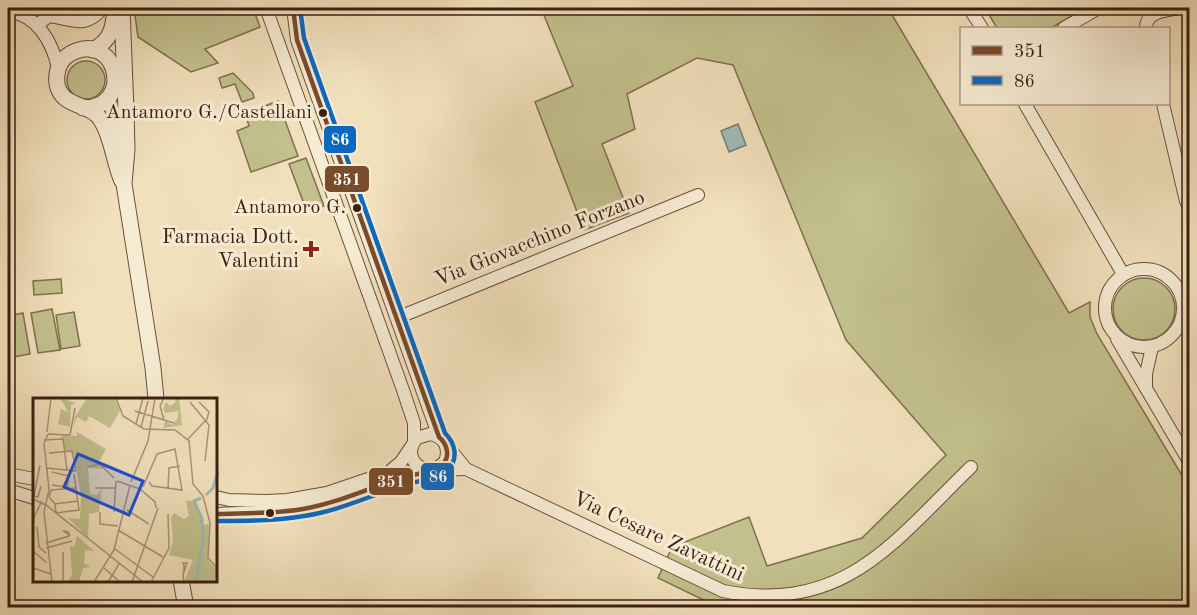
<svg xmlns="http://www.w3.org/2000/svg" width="1197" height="615" font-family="'Old Standard TT',serif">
<rect width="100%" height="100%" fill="#f1e0bc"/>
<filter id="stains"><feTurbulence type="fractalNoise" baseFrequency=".00333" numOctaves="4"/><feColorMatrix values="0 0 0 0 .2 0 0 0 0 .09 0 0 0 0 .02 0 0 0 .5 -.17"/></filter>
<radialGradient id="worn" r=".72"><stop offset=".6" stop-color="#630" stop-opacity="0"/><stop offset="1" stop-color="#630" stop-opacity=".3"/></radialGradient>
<g fill="#c2c08c" stroke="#806f4e" stroke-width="1.5">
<polygon points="134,8 253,8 260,27 205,49 218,63 191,72 138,37"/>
<polygon points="541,8 888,8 1069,313 1090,302 1090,317 1097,334 1189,487 1189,607 718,607 658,578 672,547 749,517 767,566 862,538 946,455 846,340 733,65 697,58 627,94 635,129 602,144 629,213 584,230 535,102 573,86"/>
<polygon points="985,8 1086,8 1051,28 997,28"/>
<circle cx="86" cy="80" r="19"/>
<polygon points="233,73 253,93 254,98 242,102 235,84 222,88 219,78"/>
<polygon points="278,101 298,156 251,172 237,131 249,126 245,113"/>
<polygon points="306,158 324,206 307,212 289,164"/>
<circle cx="1144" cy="309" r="31"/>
<polygon points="61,279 62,293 34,295 33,281"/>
<polygon points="52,309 60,350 38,353 31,313"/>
<polygon points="74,312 80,346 61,349 56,315"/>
<polygon points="23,313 30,354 8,358 8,316"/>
</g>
<polygon fill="#9dbbb9" stroke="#777c75" stroke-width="1.5" points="738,124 746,145 729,152 721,131"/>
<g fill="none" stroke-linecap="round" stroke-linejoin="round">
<g stroke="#6a4e3a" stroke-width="14">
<g id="minor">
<polyline points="266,8 403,390 414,423 414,441"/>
<polyline points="293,8 297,40 439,437"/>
<polyline points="969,8 982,28"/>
<path d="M8 11C37 15 52 41 58 68"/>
<path d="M37 25 49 16C73 19 84 30 103 8"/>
<polyline points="1064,28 1099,8"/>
<path d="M1146 28C1146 11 1165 11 1179 8"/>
<polyline points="108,98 123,150"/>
<polyline points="1025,104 1123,274"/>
<polyline points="1163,104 1186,201 1190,208"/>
<circle cx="1144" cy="308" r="39"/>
<polyline points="397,318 698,195"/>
<polyline points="1117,339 1190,463"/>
<polyline points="1146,388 1146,374 1152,347"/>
<path d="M466 469 723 591C845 615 896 539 971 467"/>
<polyline points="435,470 466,469 446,444"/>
<polyline points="8,474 34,479"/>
<polyline points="8,490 34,498"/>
<polyline points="216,497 229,500 267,501 287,500 327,493 389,472 401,462 411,447"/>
<path d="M216 514 282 511 320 505 416 473 434 470 445 462C450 448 445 437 430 434L417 438C406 451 411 466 428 470"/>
</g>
</g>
<g stroke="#6a4e3a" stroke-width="17">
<g id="tertiary">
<polyline points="122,8 126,111 127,149 124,184 153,368 156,399"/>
<path d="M93 50C111 40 113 29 115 10"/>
<path d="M83 108C134 108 118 35 76 51 68 54 62 59 59 66 57 72 56 78 57 84 62 109 90 102 101 120 113 139 113 161 122 181"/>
<polyline points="181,580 186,608"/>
</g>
</g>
<use href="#minor" stroke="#f6ebd3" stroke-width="12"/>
<use href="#tertiary" stroke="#f6ebd3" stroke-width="15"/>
<g stroke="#f6ebd3" stroke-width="9">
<path id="bus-1" d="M216 514C245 513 274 514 303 509 338 503 370 488 403 477 414 474 434 473 442 465 451 456 447 444 439 437L297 40 293 8"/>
</g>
<g stroke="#f6ebd3" stroke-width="9">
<path id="bus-2" d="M216 521C245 521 275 521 304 516 339 511 371 495 405 485 418 480 438 480 448 470 459 458 455 443 445 433L304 38 300 8"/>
</g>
<use href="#bus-1" stroke="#7a4b2a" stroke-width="4.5"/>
<use href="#bus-2" stroke="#0c69bf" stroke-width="4.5"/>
</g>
<g fill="#3d1e0f" stroke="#f6ebd3" stroke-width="2">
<circle cx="323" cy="113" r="5"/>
<circle cx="357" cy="208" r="5"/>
<circle cx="270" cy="513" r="5"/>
</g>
<path fill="#8f2418" stroke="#f6ebd3" stroke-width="2" d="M308 240h6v6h6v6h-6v6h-6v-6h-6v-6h6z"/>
<g text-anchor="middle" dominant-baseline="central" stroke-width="6" stroke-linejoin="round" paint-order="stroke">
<g font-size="20" fill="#3d1e0f" stroke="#f6ebd3" text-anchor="end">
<text x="312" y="113">Antamoro G./Castellani</text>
<text x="346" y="208">Antamoro G.</text>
</g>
<g font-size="21" fill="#3d1e0f" stroke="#f6ebd3" text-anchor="end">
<text x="299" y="237">Farmacia Dott.<tspan x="299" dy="24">Valentini</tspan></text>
</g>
<g font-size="21" fill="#3d1e0f" stroke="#f6ebd3">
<text transform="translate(540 239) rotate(-22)">Via Giovacchino Forzano</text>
<text transform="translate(658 537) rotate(25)">Via Cesare Zavattini</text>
</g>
</g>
<g transform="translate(33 398)">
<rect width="184" height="184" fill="#f1e0bc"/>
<path d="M27 0 43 5 38 7 37 29 25 26 28 11 35 14ZM54 0H82L87 13 77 30 56 18 53 24 44 19 41 28 42 19ZM141 0H146L149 27 130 30 132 23 139 27 145 20V13L132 15 130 11 133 4 137 8 143 4ZM44 34 73 51 66 64 72 71 55 70 57 96 64 97 69 91 66 114 56 116 55 140 35 120 47 121 48 98 41 56 32 52 28 37 44 38ZM44 138 61 153 52 152 51 165 58 169 50 170 46 184H35L39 177 37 147 41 150Z" fill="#c2c08c"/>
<path d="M153 102 162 104 170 127 176 126 175 162 184 172V184H151L160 162 136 157 140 143 138 120 141 115 151 121 156 118Z" fill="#c2c08c"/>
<path fill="none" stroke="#9dbbb9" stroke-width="3" d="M173 97 180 90 185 73M163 184 170 142 169 121 161 103 168 100"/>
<path fill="none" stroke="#a99277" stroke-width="1.5" d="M83 0 90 18 111 31 142 32 156 43 160 86 170 98 177 125 175 160 185 171M157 4 176 27 172 63M166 4 176 14 173 24M102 13 141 25M131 22 127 8 131 0M103 26 110 0M108 29 115 3M14 34 18 0M15 36 37 37M37 37 42 10M155 41 172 23M11 42 30 41 34 72M16 55 39 53 43 73M7 67 1 98 5 99 8 88M54 69 67 66 81 80M14 70 43 73H38M19 74 36 78 34 89 19 87M84 83 107 91 122 104 123 110M98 84 115 43 122 0M110 89 124 56 142 51 149 92 119 88 116 84M43 90 18 92 16 99 22 106 45 103M62 90H82M135 91 136 70 147 68M0 101 13 107 110 184M22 106 23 115 46 112 41 76M94 112 116 126M11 114 19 184M11 114 16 91 11 46 15 36M67 114V126L85 128M81 114 83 83M0 121 9 103M4 129 6 149 13 155M85 132 130 159M30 133 35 134 37 138 34 135ZM13 145 36 138M13 150 39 143M82 151 120 179M0 153 14 165M30 154V184M0 170 18 176M71 170 87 184M150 177 154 165H150L151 168V171L150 177V178L151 184M61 184 81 152 97 87M75 184 86 166M99 184 125 110M118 184 136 150 135 116"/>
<path fill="#1d4ed8" fill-opacity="0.15" stroke="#1d4ed8" stroke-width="3" d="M45 56 110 83 96 117 31 89Z"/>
<rect width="184" height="184" fill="none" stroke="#3d1e0f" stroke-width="3"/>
</g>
<g stroke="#f6ebd3" stroke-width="2">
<rect x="323" y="125" width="34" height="29" rx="6" fill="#0c69bf"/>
<rect x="324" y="165" width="46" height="28" rx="6" fill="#7a4b2a"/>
<rect x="420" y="462" width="35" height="29" rx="6" fill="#0c69bf"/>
<rect x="368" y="467" width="46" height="29" rx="6" fill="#7a4b2a"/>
</g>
<g font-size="16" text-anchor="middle" font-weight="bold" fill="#fff">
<text x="340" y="145">86</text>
<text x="347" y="185">351</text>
<text x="438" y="482">86</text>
<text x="391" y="487">351</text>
</g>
<rect width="1197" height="615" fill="none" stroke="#f1e0bc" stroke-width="30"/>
<rect x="9" y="9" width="1179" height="597" fill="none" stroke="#3d1e0f" stroke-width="3"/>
<rect x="15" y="15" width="1167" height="585" fill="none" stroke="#3d1e0f" stroke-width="1.5"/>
<rect x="960" y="27" width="210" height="78" fill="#f6ebd3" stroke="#ac9985" stroke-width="1.5"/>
<rect x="972" y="46" width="30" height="9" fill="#7a4b2a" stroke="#ac9985" stroke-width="1.5"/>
<text x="1014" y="57" font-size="18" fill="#3d1e0f">351</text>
<rect x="972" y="76" width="30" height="9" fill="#0c69bf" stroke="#ac9985" stroke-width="1.5"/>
<text x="1014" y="87" font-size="18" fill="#3d1e0f">86</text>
<rect width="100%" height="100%" filter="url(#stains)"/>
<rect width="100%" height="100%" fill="url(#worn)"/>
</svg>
